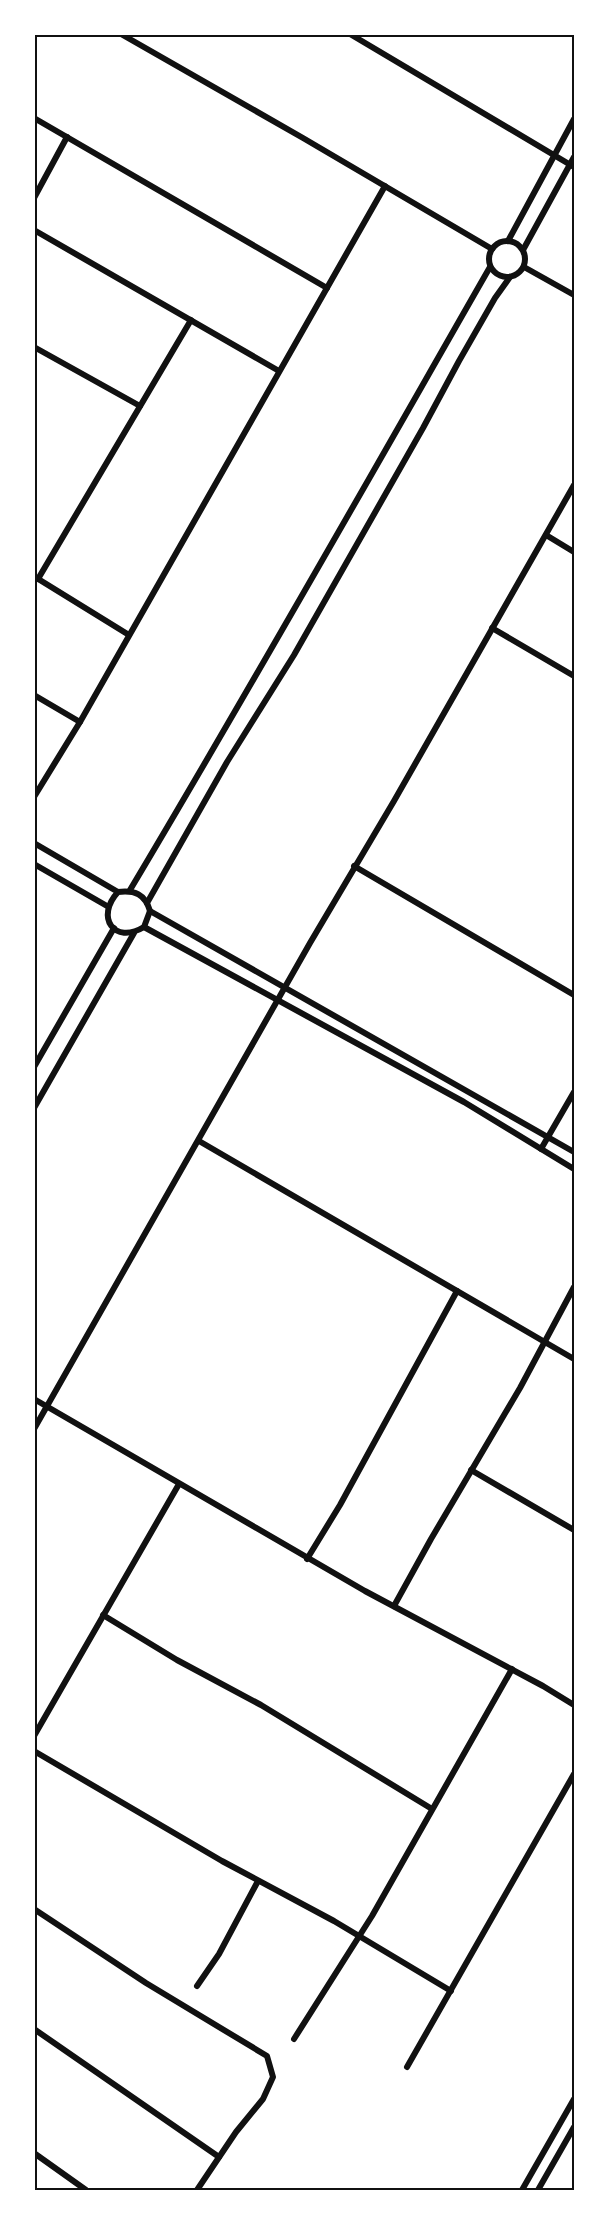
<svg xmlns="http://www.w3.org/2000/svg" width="609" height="2225" font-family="Manrope,sans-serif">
<rect width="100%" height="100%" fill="#fff"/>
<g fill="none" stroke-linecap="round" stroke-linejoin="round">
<g stroke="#111" stroke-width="6">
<polyline points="121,34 303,138 492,249"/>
<polyline points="350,34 574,167"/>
<polyline points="573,34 574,35"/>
<polyline points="34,118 327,288"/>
<polyline points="34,198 67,137"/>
<polyline points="34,230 279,371"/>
<circle cx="507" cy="259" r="18"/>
<polyline points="508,241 574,119"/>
<polyline points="523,250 574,157"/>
<polyline points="524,267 574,295"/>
<polyline points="34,347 140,406"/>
<polyline points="546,535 574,552"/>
<polyline points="35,577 129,635"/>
<polyline points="38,579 191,320"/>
<polyline points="492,628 574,676"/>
<polyline points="34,695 80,722"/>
<polyline points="34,797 80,722 385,186"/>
<path d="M34 843 118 892C135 890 145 894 150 911L144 927C114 945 95 917 118 892"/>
<polyline points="34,864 107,906"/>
<polyline points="354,866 574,995"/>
<path d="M130 890C253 684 371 475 490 267"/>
<polyline points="147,903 227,762 294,655 423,428 459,361 495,298 510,277"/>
<polyline points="150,911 574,1152"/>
<polyline points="144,927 464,1102 574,1169"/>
<polyline points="34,1067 114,928"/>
<polyline points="34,1108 134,933"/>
<polyline points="199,1141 574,1359"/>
<polyline points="541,1149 574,1092"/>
<polyline points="34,1399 365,1591 543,1686 574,1705"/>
<polyline points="34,1429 310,943 394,801 574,485"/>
<polyline points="471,1470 574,1530"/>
<polyline points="307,1559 340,1505 457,1291"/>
<polyline points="394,1606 431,1539 520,1388 574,1287"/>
<polyline points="103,1615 177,1660 261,1705 432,1809"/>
<polyline points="34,1736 179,1484"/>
<polyline points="34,1751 222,1861 334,1921 451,1991"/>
<polyline points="34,1909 146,1983 267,2056 273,2077 263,2099 236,2132 197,2190"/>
<polyline points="197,1986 219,1954 258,1881"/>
<polyline points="34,2029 219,2157"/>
<polyline points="294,2039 372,1916 512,1669"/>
<polyline points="407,2067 574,1774"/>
<polyline points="34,2153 86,2190"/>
<polyline points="522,2190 574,2099"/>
<polyline points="538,2190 574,2127"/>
</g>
</g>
<rect width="609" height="2225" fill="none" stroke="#ffffff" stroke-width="72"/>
<rect x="36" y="36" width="537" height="2153" fill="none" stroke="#111" stroke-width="2"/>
</svg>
